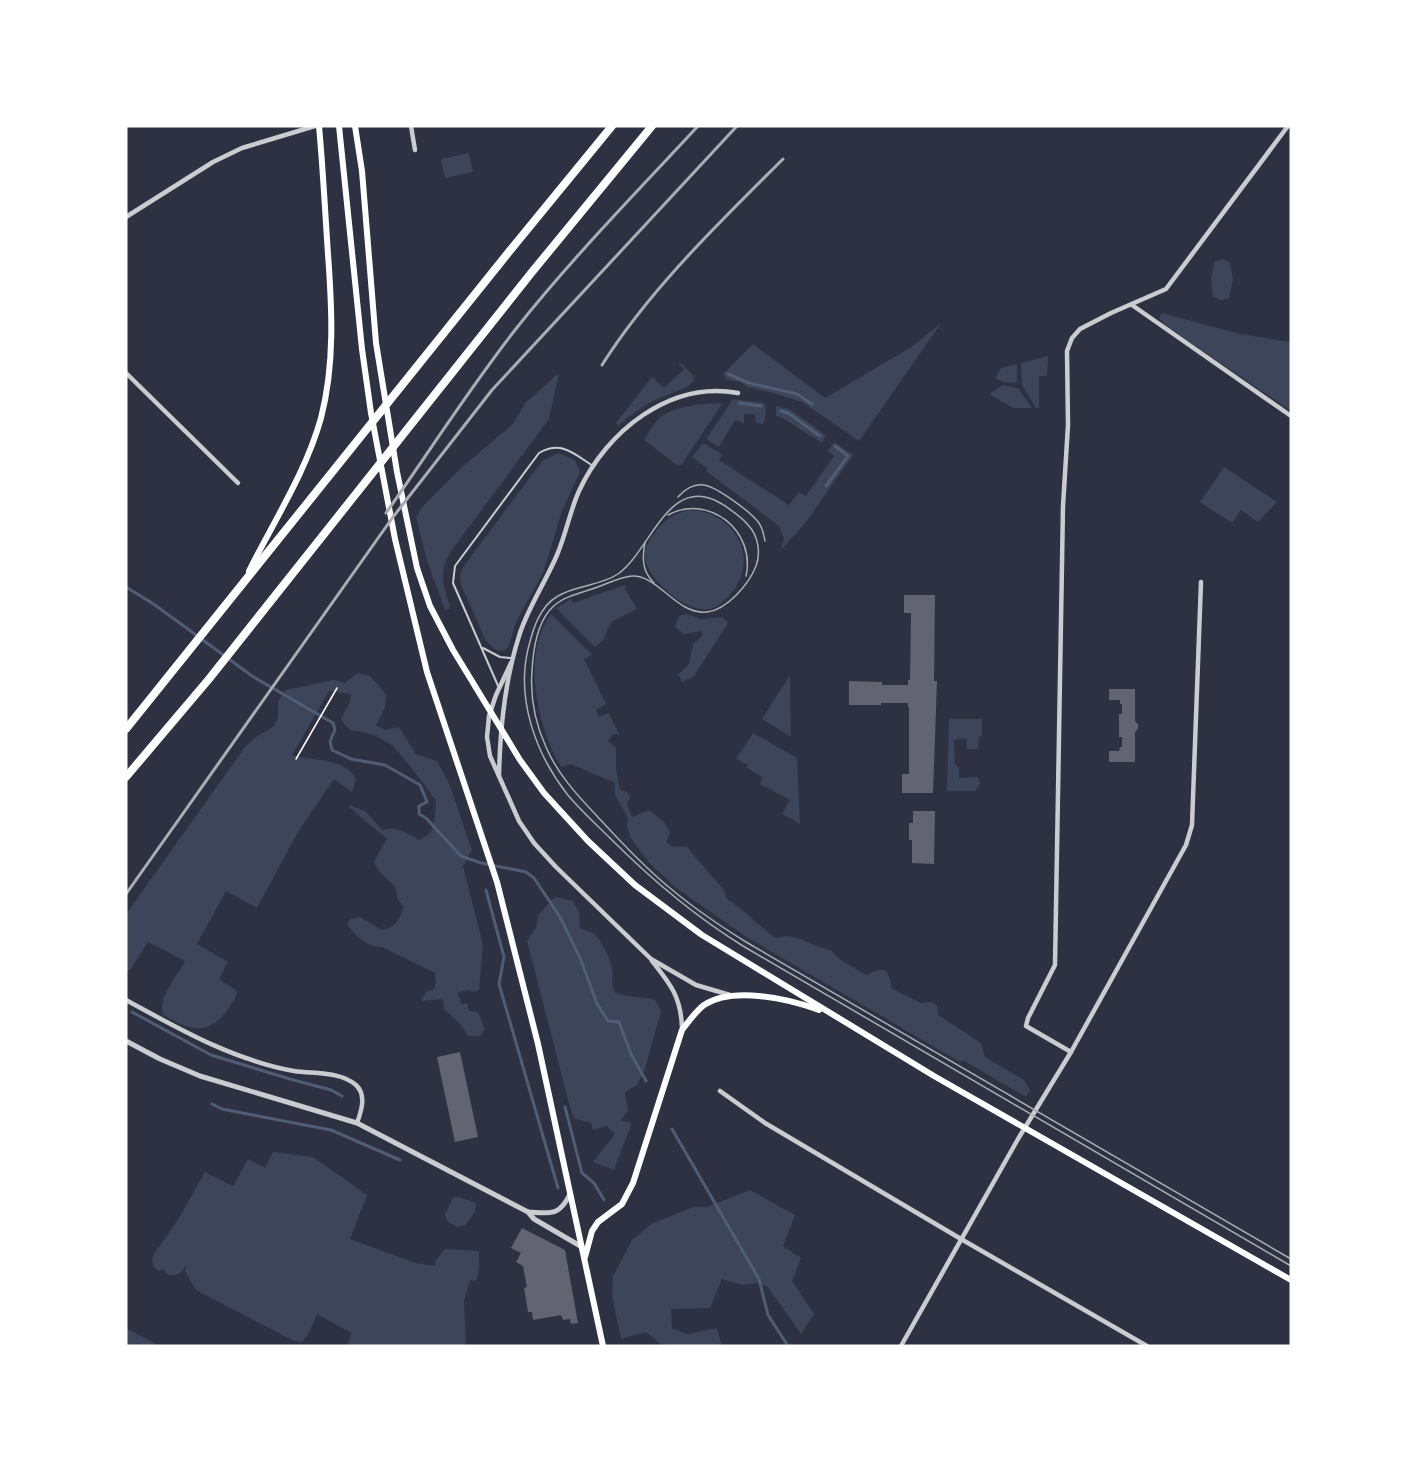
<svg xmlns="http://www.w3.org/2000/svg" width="1417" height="1472" font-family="Mulish,sans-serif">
<rect width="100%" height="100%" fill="#2d3142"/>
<g fill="#3c4559">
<polygon points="469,153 473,172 445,178 441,159"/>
<polygon points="1223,259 1230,263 1233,280 1229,298 1221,301 1213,296 1211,279 1214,262"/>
<polygon points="1162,313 1240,334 1291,342 1291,411 1165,325 1159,318"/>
<polygon points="942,322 859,441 802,402 770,392 747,387 741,382 727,380 723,374 753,344 825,398 913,346"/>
<polygon points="1048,356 1047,376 1039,376 1039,408 1036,408 1022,385 1021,363"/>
<polygon points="681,363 694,376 693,381 689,386 651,402 631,415 618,426 616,423 652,377 664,388 684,369 678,364"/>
<polygon points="1017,364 1017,383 1003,382 995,378 1001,368"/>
<path d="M559 373 549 419 449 554C439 573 443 586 450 606L449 609 445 610 427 561 416 517 423 506 462 467 514 423 525 403Z"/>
<polygon points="1003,385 1018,388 1032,408 1013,408 989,394"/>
<path d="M733 399 764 403C767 411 766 416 763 424L756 423 755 414H744V424L735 420 719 447 706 439Z"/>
<path d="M720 403 722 404 681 465H677L644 440C649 433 654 422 661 417 677 405 701 404 720 403Z"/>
<polygon points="776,406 789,409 826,435 822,443 783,418 776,416"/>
<polygon points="834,442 853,455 806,522 780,551 784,539 779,526 706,471 707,468 692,457 703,443 722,454 719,460 789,505 799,492 806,496 834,456 828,451"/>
<polygon points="559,453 575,460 580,472 562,511 543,573 516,622 508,648 502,651 494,649 486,641 461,585 460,575 463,567 543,460"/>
<polygon points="1224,467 1277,502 1258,522 1241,510 1232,523 1200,502"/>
<path d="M690 510C731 511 760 554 734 590 727 598 720 607 709 609 687 614 644 578 645 555 645 545 651 538 656 531 666 518 675 513 690 510Z"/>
<polygon points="625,585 625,589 637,609 611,622 603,640 595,647 556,608 571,599 573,603"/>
<path d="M551 614 592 655 584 659 606 704 596 710 599 717 609 713 619 734H613L608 741 616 748V769L620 790 627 792 630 797 627 804 632 817 649 810 664 822 670 832 666 842 672 846 687 847 723 889 727 899C745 910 758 926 776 938 798 931 810 947 831 950L838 958 866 975 878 970H885L890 978 892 989 921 1003 930 1002 937 1005 938 1015 981 1043 985 1057 1024 1080 1030 1090 1026 1097 964 1061 960 1062 748 938 679 890 650 864 630 837 627 825 628 818 615 795V783L571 764 561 767C537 727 521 654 551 614Z"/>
<polygon points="687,614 701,619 723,617 728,623 694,676 682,682 678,675 689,664 693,644 702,636 702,631 684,634 675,627 679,616"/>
<path d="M358 673 370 676 386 694 385 708 376 725 385 730 399 727 416 754 437 761 449 783 472 850 463 866 483 945 479 990 474 992 468 990 458 993 461 1004 467 1003 469 1011 478 1012 485 1029 480 1036H468L459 1023 444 1009 443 999 421 1001 427 991 434 989 436 982 435 973 382 947C367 947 355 936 347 924L350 919 360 917 382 930C395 928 399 920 404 907L397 898 396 888C388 878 377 873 374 861L387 839 349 807 350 805 365 811 382 830C397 826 406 832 419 840 431 835 434 828 435 815 435 811 436 804 436 801 434 796 396 748 392 745 385 741 375 735 367 733 351 728 352 737 341 718L350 702 351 694 329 691 292 755C313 761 346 758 356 779L352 792 334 779 298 832 257 908 226 891 197 944 228 962 219 979 237 991C236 1000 231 1005 226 1012 207 1037 187 1029 163 1015 157 997 177 977 185 961L148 942 131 969 126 972V914L245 747 256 737 274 726 278 718V701L286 690 334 680 345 683Z"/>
<polygon points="790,675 791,737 762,719"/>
<polygon points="949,719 982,719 982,735 979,737 978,749 967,749 966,738 954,740 955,764 959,768 959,778 978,777 980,784 975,791 947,791"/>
<polygon points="753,733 797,758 800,824 782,814 790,800 760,784 762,777 747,768 748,765 736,759"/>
<path d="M555 897 573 901 579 912 580 928 595 934C602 944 610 956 612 969 613 977 611 984 614 992 628 998 641 996 655 1000L661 1011 645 1069 637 1085 625 1092 628 1111 621 1120 632 1123 614 1170 593 1162 615 1134 607 1126 593 1130 591 1123 575 1119 571 1111 527 941 536 928 538 915Z"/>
<path d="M273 1152 313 1157 367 1195 350 1239 416 1263 435 1266 436 1260 445 1249 479 1251V1269L476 1281 470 1280 464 1301 466 1346H347L351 1333 317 1314 310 1331 302 1342 294 1341 196 1290 185 1271 186 1265C181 1273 179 1276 168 1275L163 1269 159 1271 154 1267 152 1259 156 1251 179 1218 205 1172 233 1186 248 1159 265 1168Z"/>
<polygon points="750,1190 795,1215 783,1246 801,1258 792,1281 814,1314 801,1334 767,1286 757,1283 743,1285 722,1279 710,1308 671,1309 672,1328 687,1334 717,1328 722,1346 663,1346 646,1332 621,1339 612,1296 613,1276 632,1240 651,1224 693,1207 707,1207"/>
<polygon points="453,1197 459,1197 476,1203 475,1211 466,1225 457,1227 447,1221 445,1214"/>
<polygon points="126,1328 160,1346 126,1346"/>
</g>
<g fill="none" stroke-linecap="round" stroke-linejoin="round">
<g stroke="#4f5d75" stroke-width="3">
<polyline points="728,374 749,383 797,394 812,404"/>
<polyline points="739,403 761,406"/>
<polyline points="781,411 788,413 820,436"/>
<polyline points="826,486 848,456 835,446"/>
<polyline points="126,587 155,605 252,676 333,723 335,730 330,741 332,750 351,759 385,765 420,785 427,802 419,806 419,814 426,818 461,856 481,863 526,872 534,878 560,917 581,960 597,1004 608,1021 619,1022 631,1054 646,1081"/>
<polyline points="486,890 504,957 499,984 558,1188"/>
<polyline points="132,1012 211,1055 290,1079 331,1090 342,1096"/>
<polyline points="212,1104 222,1109 331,1130 400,1160"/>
<polyline points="565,1107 582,1173 594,1183 604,1200"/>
<polyline points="672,1129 759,1279 768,1315 788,1346"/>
</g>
</g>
<g fill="#626471">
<polygon points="904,595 935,595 934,681 937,681 933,793 902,793 902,774 909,774 909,707 908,707 908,703 881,703 881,705 849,705 849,681 882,682 882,685 908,685 908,680 910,680 911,613 904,613"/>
<polygon points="1109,689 1135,689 1135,721 1138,724 1138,729 1135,732 1135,762 1109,762 1109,751 1119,751 1120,747 1122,747 1122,737 1119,737 1119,714 1122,714 1122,704 1120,704 1120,700 1109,700"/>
<polygon points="913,811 935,811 934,864 912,863 912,840 909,840 909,823 913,823"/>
<polygon points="460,1052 478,1137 455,1142 437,1057"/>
<polygon points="522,1228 565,1250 578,1323 571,1324 570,1319 563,1320 561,1315 533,1320 532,1312 528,1312 524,1288 527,1287 523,1266 516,1262 521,1253 511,1248"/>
</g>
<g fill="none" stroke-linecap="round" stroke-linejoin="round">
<polyline stroke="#fff" stroke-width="1.5" points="296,759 337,688"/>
<g stroke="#caccd0" stroke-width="2">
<polyline points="483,648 500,657 511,658"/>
<path d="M499 688 453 583 455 566 539 453C562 440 574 454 593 466"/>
</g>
<g stroke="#caccd0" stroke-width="4.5">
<polyline points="411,126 415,150"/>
<polyline points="126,217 213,162 242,148 315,126"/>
<polyline points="1132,305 1291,416"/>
<polyline points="126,373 238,483"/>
<polyline points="511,663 496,695 489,716 487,737 490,756 519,821 534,843 556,867 651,959 696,985 730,995"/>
<path d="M499 776C500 729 505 678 520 633 529 606 546 581 557 555 566 534 570 511 579 491 606 432 670 380 738 393"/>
<path d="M652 961C671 985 681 997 682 1028"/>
<path d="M126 1000C179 1029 233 1060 294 1071 313 1074 340 1071 356 1085 367 1095 361 1112 357 1123"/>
<polyline points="1071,1052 1186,845 1192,825 1201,582"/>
<polyline points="720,1091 765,1123 961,1239 1147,1346"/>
<polyline points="901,1346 1018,1139 1071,1052 1026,1026 1028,1018 1055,965 1063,506 1068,425 1067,351 1072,338 1080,329 1111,313 1166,289 1288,126"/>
</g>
<g stroke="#caccd0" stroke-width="5">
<path d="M126 1041 160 1059 200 1076 357 1123 528 1212C550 1213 559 1217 570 1194"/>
<polyline points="528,1212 534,1219 582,1247"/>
</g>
<g stroke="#fff" stroke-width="6">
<polyline points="339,126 362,349 371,413 395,539 427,672 497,882 538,1044 603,1346"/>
<polyline points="355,126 362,171 376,343 397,472 417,568 430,606 453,650 520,760 544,793 588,841 635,885 702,935 934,1076 1291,1280"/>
<path d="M249 571C274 521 306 472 321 418 335 364 332 309 328 254 325 211 323 169 319 126"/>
<path d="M585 1257 592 1231 598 1222 622 1204 633 1183 682 1030C689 1021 696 1011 704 1005 733 986 789 999 819 1010"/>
</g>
<g stroke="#fff" stroke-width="8">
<polyline points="126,729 508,253 612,126"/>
<polyline points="126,777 209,679 532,272 652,126"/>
</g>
<g stroke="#abadb3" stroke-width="1.5">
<path d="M678 497C684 490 694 483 704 485 717 487 751 512 759 523 763 529 764 535 765 541"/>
<path d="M668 515C709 493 756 531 746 576"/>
<path d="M645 542C642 559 642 571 654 583"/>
<path d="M1291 1259 746 942C722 927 698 911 676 893 647 870 621 842 596 815 576 794 557 773 546 747 535 723 530 697 532 671 533 651 536 627 549 611 560 597 577 594 592 589 605 585 619 577 632 576 659 575 676 615 707 612 727 610 749 584 756 566 761 553 758 536 749 526 742 517 731 510 722 504 669 471 651 551 618 574 600 586 576 585 558 596 539 607 533 629 528 649 516 700 536 754 567 794 580 810 597 825 612 840 653 881 693 915 743 946L1291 1266"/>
</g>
<g stroke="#abadb3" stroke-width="3">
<path d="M602 365C650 289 719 223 783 159"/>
<path d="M386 513C429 452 469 389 515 330 571 259 636 193 698 126"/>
<polyline points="126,894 393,517 492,390 737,126"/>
</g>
</g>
<rect width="1417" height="1472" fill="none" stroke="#ffffff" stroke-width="255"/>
</svg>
